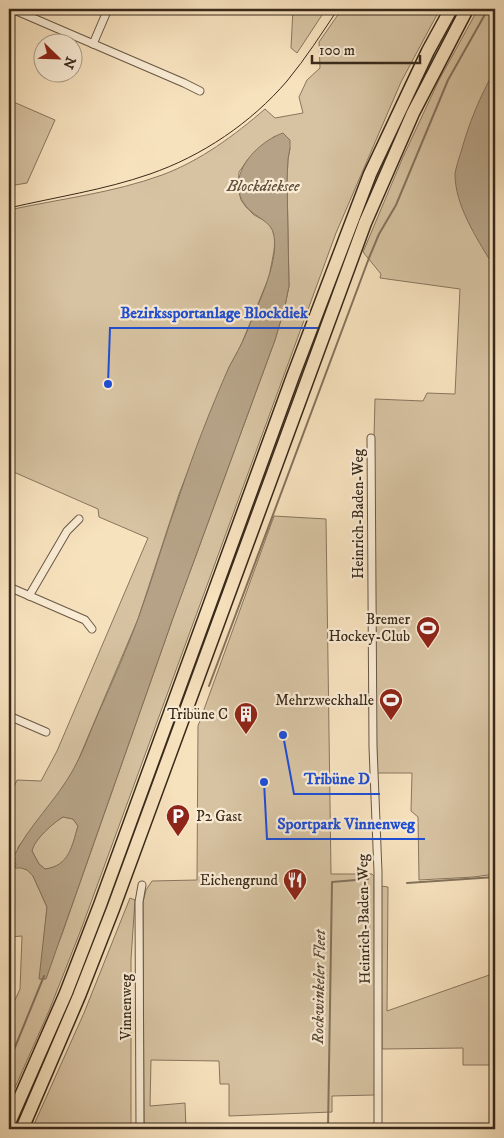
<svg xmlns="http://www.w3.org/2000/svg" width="504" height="1138" font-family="'IM FELL DW Pica',serif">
<rect width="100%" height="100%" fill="#f7e2be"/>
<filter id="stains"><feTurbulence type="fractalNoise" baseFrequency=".004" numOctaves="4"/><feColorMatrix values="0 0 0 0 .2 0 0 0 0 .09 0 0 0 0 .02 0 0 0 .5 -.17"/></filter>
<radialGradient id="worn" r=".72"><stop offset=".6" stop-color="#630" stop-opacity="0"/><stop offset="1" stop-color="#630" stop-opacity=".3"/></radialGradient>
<g fill="#d7c3a2" stroke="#88765e" fill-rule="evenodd">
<polygon points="293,9 326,9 297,53 291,48"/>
<path d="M342 9H440L401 82 336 233 82 927 49 1011 9 1101V1013L20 989 22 936 9 937V798L17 780 41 781 57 751 148 538 99 517 98 509 9 470V210C59 199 113 193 162 175 200 161 235 135 265 109L275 118 303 113 299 97 307 80 320 68 319 42ZM275 136 290 148 288 159 287 180 289 286 285 306 275 340 173 618 62 934 44 978 40 979 47 907 33 876 27 870 16 864 18 847 55 799 74 770 104 699 138 619 179 494 206 425 230 366 241 345 269 277 274 251 275 238 272 228 269 223 254 215 246 207 241 200 238 188 239 172 248 159Z"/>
<polygon points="478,9 495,9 495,874 474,877 419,880 418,817 411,811 412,773 377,773 373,475 375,399 423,401 427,393 455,394 460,289 380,278 381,274 363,252 403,157 439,80"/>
<polygon points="9,100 55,120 27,183 9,186"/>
<polygon points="274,516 326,519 331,874 372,874 374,876 375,1095 332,1096 332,1112 229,1116 229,1084 220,1084 219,1061 151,1060 150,1106 185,1103 186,1129 144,1129 143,902 146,890 152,881 197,880 198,726"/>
<path d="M63 817 73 819 78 826C72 847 70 866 45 869L39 864 32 851C34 839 53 823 63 817Z"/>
<polygon points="381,886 388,887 387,1011 495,973 495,1065 463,1065 463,1048 382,1049"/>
<polygon points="130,898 135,900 131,959 131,1129 32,1129 84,1013"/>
</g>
<g fill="#b6a387" stroke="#84725c" fill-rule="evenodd">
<path d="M495 70V266L491 262C476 237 455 205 455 174 456 167 459 158 461 152 469 123 480 96 495 70Z"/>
<path d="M283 133 290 140V148L288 159 287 180 289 286 285 306 275 340 173 618 46 979H39L47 907 33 876 27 870 21 868H15L16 864 13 858C28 826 56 801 73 770 83 753 90 732 98 714 112 683 126 651 138 619 153 578 165 535 180 494 194 451 211 408 229 367 235 356 241 346 246 334 256 308 279 264 274 236 272 220 254 218 245 205 224 176 257 142 283 133ZM63 817 73 819 78 826C72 846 69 866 45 869L39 864 32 851C34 840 53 823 63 817Z"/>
</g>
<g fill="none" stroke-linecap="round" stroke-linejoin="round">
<g stroke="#84725c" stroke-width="2">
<polyline points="209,686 369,258 379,234 396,205 448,80 488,9"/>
<polyline points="9,865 15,859"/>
<polyline points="407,883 495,877"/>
<polyline points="9,1062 44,976"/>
<polyline points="328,1129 332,882 368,879"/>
</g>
<g stroke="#685744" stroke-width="9">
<g id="street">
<polyline points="12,9 184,83 200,91"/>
<polyline points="93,44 108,9"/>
<polyline points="371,438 373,747 378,872 378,1129"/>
<polyline points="9,587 85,620 92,629"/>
<polyline points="29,596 67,531 79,519"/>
<polyline points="9,716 46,732"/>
<polyline points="140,1129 139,902 142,885"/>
</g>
</g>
<g stroke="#38291b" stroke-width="15">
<g id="highway">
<polyline points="9,1123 66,993 100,905 293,376 370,174 428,51 451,9"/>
<polyline points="22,1129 79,996 113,909 365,223 413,113 467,9"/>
</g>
</g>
<use href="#street" stroke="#faecd5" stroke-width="7"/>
<use href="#highway" stroke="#f7e2be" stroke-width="12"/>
<path stroke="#38291b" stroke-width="1" d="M9 208C56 197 104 190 150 174 202 156 251 123 287 81 306 58 322 33 338 9"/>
</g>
<defs>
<g id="stadium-pin" transform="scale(1.25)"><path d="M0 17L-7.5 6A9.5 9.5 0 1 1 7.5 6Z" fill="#8f2418" stroke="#faecd5"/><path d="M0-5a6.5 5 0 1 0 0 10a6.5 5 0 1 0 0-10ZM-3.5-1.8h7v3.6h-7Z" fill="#fff"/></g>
<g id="building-pin" transform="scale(1.25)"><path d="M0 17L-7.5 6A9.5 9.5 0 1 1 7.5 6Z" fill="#8f2418" stroke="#faecd5"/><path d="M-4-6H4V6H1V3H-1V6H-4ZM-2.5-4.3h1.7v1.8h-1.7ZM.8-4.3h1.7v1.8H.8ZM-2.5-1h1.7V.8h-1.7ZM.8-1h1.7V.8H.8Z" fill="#fff"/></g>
<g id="parking-pin" transform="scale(1.25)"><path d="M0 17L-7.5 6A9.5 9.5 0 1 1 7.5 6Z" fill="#8f2418" stroke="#faecd5"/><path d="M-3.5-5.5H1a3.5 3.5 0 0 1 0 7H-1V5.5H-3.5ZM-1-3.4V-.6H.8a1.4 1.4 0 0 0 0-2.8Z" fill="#fff"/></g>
<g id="restaurant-pin" transform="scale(1.25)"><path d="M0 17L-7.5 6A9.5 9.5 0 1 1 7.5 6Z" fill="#8f2418" stroke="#faecd5"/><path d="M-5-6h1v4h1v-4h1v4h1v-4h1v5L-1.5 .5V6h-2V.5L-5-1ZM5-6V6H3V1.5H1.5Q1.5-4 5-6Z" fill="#fff"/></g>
</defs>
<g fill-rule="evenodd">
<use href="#stadium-pin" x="428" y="628"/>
<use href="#stadium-pin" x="391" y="700"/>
<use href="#building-pin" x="246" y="714"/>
<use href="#parking-pin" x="178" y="816"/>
<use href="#restaurant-pin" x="295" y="880"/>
</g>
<g text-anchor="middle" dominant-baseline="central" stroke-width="4.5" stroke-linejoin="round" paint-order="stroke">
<g font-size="15" fill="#38291b" stroke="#faecd5">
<text transform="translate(358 514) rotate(-90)">Heinrich-Baden-Weg</text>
<text transform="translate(364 919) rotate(-91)">Heinrich-Baden-Weg</text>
<text transform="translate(126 1007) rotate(-90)">Vinnenweg</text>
</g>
<g font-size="15" fill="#38291b" stroke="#faecd5" text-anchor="end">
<text x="410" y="619">Bremer<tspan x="410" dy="17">Hockey-Club</tspan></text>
<text x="374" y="700">Mehrzweckhalle</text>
<text x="228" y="714">Tribüne C</text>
<text x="196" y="816" text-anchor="start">P2 Gast</text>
<text x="278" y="880">Eichengrund</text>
</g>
<g font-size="16" font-style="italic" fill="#5e4e3b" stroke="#faecd5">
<text x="263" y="186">Blockdieksee</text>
<text transform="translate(319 987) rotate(-89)">Rockwinkeler Fleet</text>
</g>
</g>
<path fill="none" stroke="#1d4ed8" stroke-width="2" d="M108 384L110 328H318M283 735L294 794H380M264 782L267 839H425"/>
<g fill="#1d4ed8" stroke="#faecd5" stroke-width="2">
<circle cx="108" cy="384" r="5"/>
<circle cx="283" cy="735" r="5"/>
<circle cx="264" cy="782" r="5"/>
</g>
<g font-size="16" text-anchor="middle" font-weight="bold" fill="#1d4ed8" stroke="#faecd5" stroke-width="4.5" stroke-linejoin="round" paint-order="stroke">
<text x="214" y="318">Bezirkssportanlage Blockdiek</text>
<text x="337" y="784">Tribüne D</text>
<text x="346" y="829">Sportpark Vinnenweg</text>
</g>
<rect width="504" height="1138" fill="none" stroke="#f7e2be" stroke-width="30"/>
<rect x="10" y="10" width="484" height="1118" fill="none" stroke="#38291b" stroke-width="2.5"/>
<rect x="15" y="15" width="474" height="1108" fill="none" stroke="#38291b"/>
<g transform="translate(58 58) rotate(113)"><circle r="24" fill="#faecd5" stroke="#ac9e8b"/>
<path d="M0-4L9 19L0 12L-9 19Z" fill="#8f2418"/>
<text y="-8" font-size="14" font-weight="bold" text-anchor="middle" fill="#38291b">N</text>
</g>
<path d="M312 55v8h108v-8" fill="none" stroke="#38291b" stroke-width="2.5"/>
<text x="319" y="55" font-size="15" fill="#38291b" stroke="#faecd5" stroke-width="4" paint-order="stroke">100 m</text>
<rect width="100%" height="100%" filter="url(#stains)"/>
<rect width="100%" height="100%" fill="url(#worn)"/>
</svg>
